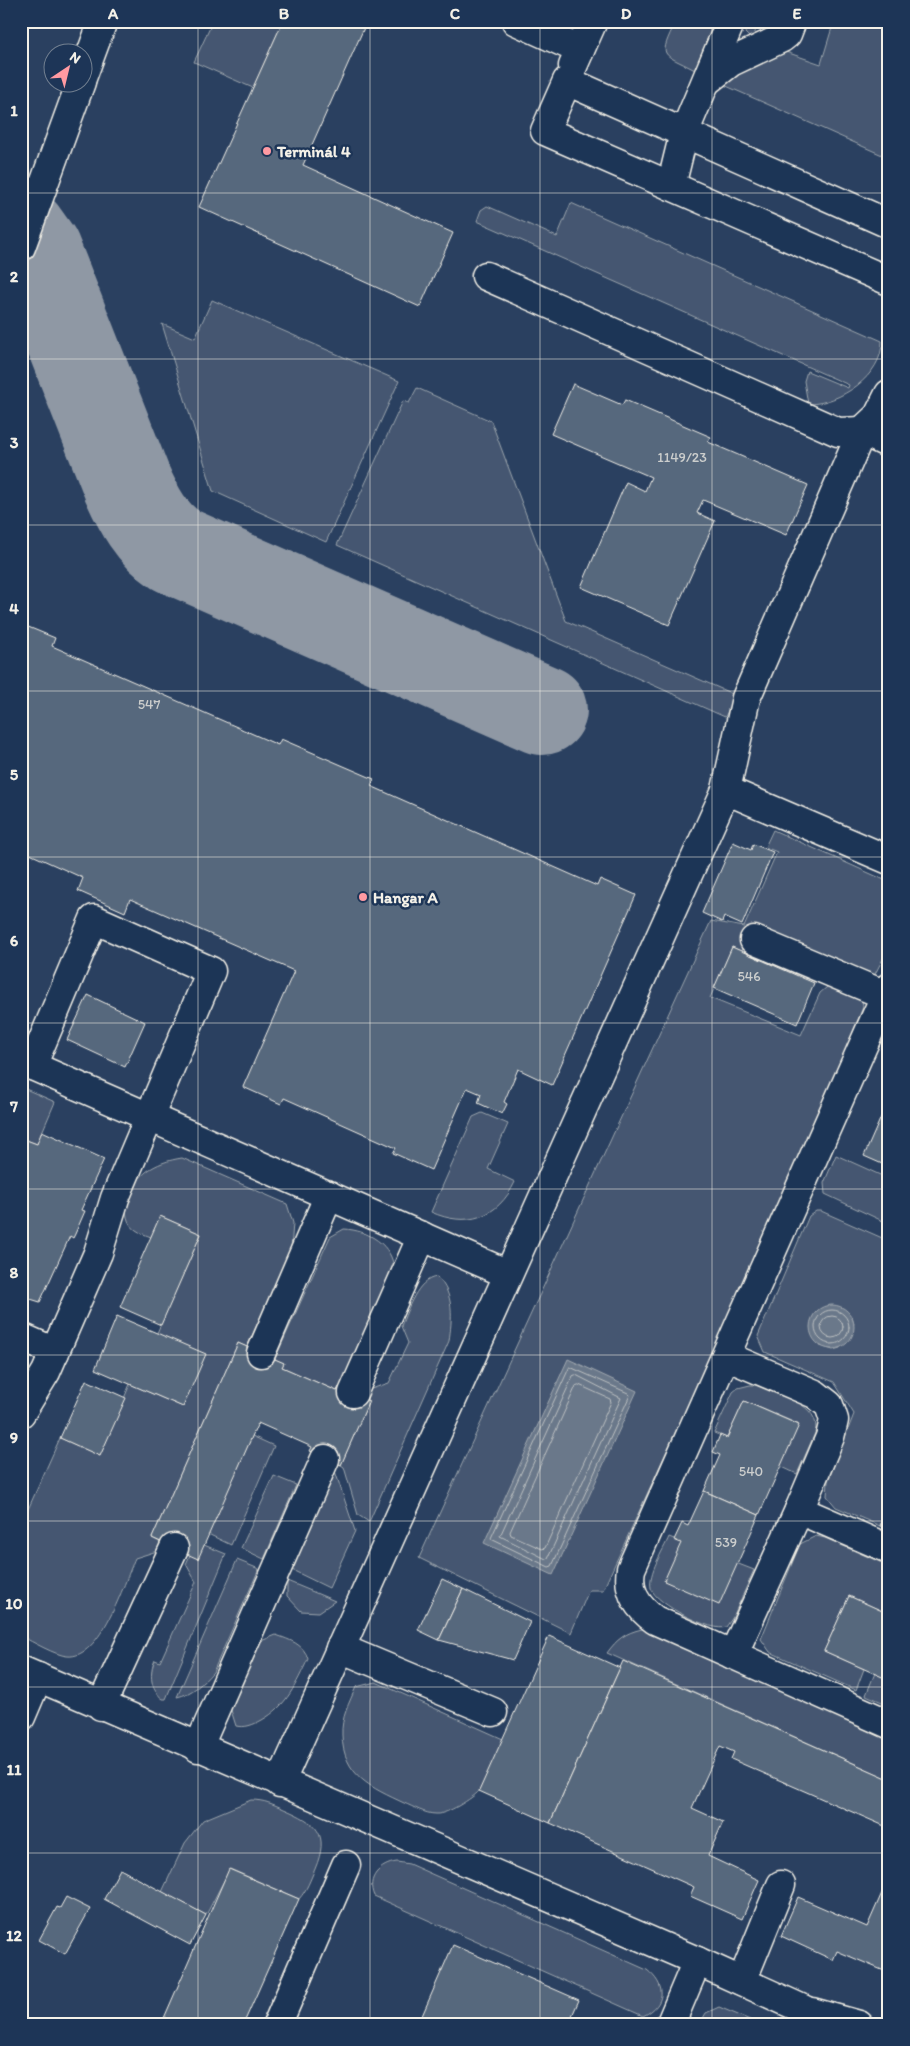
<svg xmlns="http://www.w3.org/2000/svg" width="910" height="2046" font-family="Itim,sans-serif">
<rect width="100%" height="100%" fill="#2a4060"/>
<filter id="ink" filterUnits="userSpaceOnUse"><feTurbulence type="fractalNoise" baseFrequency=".02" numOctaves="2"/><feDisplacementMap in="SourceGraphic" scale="10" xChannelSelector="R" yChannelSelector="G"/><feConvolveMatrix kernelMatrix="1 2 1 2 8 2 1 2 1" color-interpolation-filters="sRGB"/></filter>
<g filter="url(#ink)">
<g fill="#445771" stroke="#9ca4ac" fill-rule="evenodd">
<polygon points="213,21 283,21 253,88 194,62"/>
<path d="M676 21H716L695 70C661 52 658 59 676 21Z"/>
<polygon points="748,21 759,21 754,35 750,38 745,33"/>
<polygon points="834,21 889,21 889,158 724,85 726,79 783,51 821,64"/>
<path d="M571 203 882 341C883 376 839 404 808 404L804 381 807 371 848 388 849 385 477 221 481 210 487 206 557 237Z"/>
<polygon points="212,300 399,381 326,542 213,491 162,324 195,338"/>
<polygon points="417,388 491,421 566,621 735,695 725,717 337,545 403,401 409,403"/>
<polygon points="773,830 889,882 889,947 874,976 750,929 741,951 732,947 710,998 801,1035 820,993 833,982 862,1000 863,1007 812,1135 603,1590 589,1590 571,1633 419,1558 711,921 744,927 777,852 765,847"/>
<polygon points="21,1087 55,1102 37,1144 21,1138"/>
<path d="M482 1113 508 1124 488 1169 515 1182C498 1218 467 1228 431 1212L473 1117Z"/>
<polygon points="836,1155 889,1179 889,1224 825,1194 824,1183"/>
<path d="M182 1158 287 1204 293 1223 291 1249 247 1347 238 1343 152 1538 161 1543 157 1551 135 1558C124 1583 101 1660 67 1656 55 1655 33 1642 21 1636V1525L60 1438 100 1456 130 1384 183 1407 157 1333 201 1234 160 1216 151 1237C146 1235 140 1233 136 1230 116 1217 131 1184 146 1172 156 1164 169 1160 182 1158Z"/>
<path d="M816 1211H821L889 1241V1506L880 1526 836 1507 827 1496 828 1481 854 1414 834 1382 765 1352 758 1336 809 1216ZM841 1307 852 1317 854 1324 840 1348 833 1350 820 1346Z"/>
<path d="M344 1229C368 1230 393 1245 394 1270L341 1388 339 1387 337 1391 282 1367 284 1363 275 1359 330 1237Z"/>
<path d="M437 1277C455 1294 452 1319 449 1341L369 1522 358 1515 344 1467 341 1465 369 1401 366 1400 371 1389 389 1383 408 1343 401 1326C408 1310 417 1279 437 1277Z"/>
<path d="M750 1385H756C776 1394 823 1404 815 1433L797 1474 780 1466 798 1424 744 1401 727 1438 714 1433 733 1392 738 1388Z"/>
<polygon points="252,1436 274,1446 231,1545 208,1534"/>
<polygon points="335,1471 355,1531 329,1588 292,1570"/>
<polygon points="274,1476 296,1485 264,1559 241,1548"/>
<polygon points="816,1536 825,1538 889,1566 889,1614 849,1596 824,1651 864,1669 856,1690 770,1652 761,1639 800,1544"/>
<path d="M669 1537 754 1570 733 1617 726 1627C713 1633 655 1604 651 1588 648 1573 663 1551 669 1537Z"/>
<path d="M204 1545 226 1554 166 1699H163C150 1690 149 1673 155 1660L160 1662 196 1582 186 1564 190 1555Z"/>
<path d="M237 1560 259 1569 213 1672C203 1683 192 1694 177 1697Z"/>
<polygon points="287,1581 335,1601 319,1612 301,1611 287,1596"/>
<path d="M642 1629 660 1632 889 1736V1779L607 1653C617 1639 625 1633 642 1629Z"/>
<path d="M276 1635C290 1640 304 1644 308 1659 296 1684 287 1706 262 1720 253 1725 245 1728 236 1726L230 1707 261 1641Z"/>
<polygon points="875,1673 889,1680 889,1705 866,1695"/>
<path d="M376 1682 503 1739C497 1751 487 1781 479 1791 473 1798 446 1815 436 1814 425 1814 414 1807 404 1803 372 1788 343 1776 342 1735 341 1718 349 1703 356 1687Z"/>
<path d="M251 1800C264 1800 273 1804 284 1809 317 1823 330 1833 315 1869 310 1880 307 1890 299 1899L230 1869 206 1915 162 1892 185 1843 203 1820Z"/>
<path d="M397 1862 409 1864 647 1970C666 1985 667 2004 643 2016L374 1896C366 1878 380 1864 397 1862Z"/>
<polygon points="719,2007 762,2025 699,2025 706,2013"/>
</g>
<g fill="#6a788a" stroke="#a1a8b0">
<circle cx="832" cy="1327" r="22"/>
<polygon points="568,1359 637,1391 553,1575 484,1543"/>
</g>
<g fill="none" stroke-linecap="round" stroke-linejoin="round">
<g stroke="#bdc1c2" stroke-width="1">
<circle cx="832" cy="1327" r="17"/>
<circle cx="832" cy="1327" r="11"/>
<polygon points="570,1367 628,1393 630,1395 552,1566 549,1567 491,1539"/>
<polygon points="576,1375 621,1398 548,1558 546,1559 500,1536 573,1376"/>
<polygon points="579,1385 610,1399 611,1402 545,1548 542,1549 511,1535 510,1532 576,1386"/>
</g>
<path stroke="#8f98a4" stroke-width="90" d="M21 231 36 252 44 272 127 483C139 510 151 533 176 550L542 710"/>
</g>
<g fill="#56677d" stroke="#f4f1e8">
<polygon points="283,21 367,21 303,165 453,233 420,307 199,207"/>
<polygon points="573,384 622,405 625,400 711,437 708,442 808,485 786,535 703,500 697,513 715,521 669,625 581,587 626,482 645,491 651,477 551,434"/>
<polygon points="21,624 55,638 52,646 278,745 281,739 374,779 371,786 597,886 600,879 636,895 552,1085 518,1069 504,1102 507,1104 502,1114 478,1103 481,1094 467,1088 431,1170 393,1153 396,1148 284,1098 281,1104 243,1087 294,971 130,899 125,912 78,891 83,878 21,850"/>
<polygon points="733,842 751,850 753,844 773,852 742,925 724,917 722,922 702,913"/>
<polygon points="732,947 814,983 797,1024 714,988"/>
<polygon points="88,995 145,1022 125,1067 67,1040"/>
<polygon points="889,1099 889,1167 864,1156"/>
<polygon points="42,1131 104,1159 81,1210 85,1211 75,1234 73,1238 70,1236 40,1302 21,1296 21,1138 37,1144"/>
<polygon points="160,1216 201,1234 161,1325 120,1307"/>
<polygon points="117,1316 206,1354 183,1407 95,1369"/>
<polygon points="238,1343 284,1363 282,1367 337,1391 339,1387 369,1401 341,1465 310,1451 312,1447 258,1423 198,1559 152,1538"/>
<polygon points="86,1380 126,1398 100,1456 60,1438"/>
<polygon points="744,1401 799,1425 759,1515 704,1491 720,1455 713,1452 720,1435 727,1438"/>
<polygon points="704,1491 759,1515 719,1605 664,1581 681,1543 674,1540 682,1523 688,1526"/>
<polygon points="889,1505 889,1531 880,1526"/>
<polygon points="442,1579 463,1589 439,1640 418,1630"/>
<polygon points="463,1589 530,1622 513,1660 439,1640"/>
<polygon points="849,1596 889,1614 889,1680 824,1651"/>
<polygon points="549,1636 620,1668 550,1823 479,1791"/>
<polygon points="623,1661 889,1779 889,1828 731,1759 734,1752 720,1746 692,1808 723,1822 708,1856 759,1880 742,1919 690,1896 694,1887 550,1823"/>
<polygon points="120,1869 206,1915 190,1945 104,1899"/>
<polygon points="229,1869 299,1899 243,2025 161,2025"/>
<polygon points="889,1877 889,1973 837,1951 833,1960 781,1936 798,1897 867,1927"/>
<polygon points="66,1897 90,1909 65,1954 39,1940 57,1907 60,1908"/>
<polygon points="453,1945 579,2000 568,2025 418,2025"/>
</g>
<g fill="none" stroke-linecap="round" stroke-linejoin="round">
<g stroke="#f4f1e8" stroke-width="31">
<g id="minor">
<polyline points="516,21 580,50"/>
<polyline points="573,66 593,21"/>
<polyline points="82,78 103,21"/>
<polyline points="708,80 731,62 782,38 787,34 792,21"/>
<polyline points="671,186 684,133 731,21"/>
<polyline points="889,224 567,81 545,131 889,281"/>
<polyline points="21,247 81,82"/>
<polyline points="486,276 838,432 862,431 889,444"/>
<polyline points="726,790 889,860"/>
<polyline points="754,940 885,995"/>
<path d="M889 987 631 1569C627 1592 637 1607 655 1620L889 1724"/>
<polyline points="21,1061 508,1274"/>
<polyline points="21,1337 55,1352"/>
<polyline points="261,1353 329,1195"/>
<polyline points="726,1356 815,1394 829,1405 834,1420 830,1437 799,1510 733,1655"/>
<polyline points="353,1393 422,1236"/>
<polyline points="21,1413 46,1372 98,1253 115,1198 211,971 94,919 32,1066"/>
<polyline points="799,1510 889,1549"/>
<polyline points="340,1648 493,1712"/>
<polyline points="21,1670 697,1961 803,2009 829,2025"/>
<polyline points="101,1706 174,1548"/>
<polyline points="21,1717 38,1677"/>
<polyline points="198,1748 325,1459"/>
<polyline points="280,1783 726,790 746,698 862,431 878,416 889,394"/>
<polyline points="742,1981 781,1885"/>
<polyline points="812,2012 859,2025"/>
<polyline points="277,2025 346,1865"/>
<polyline points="670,2025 697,1961"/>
</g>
</g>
<use href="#minor" stroke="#1d3557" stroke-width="28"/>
</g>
</g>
<path fill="none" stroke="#f4f1e8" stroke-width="1" stroke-opacity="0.55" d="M198 21V2025M370 21V2025M540 21V2025M712 21V2025M21 193H889M21 359H889M21 525H889M21 691H889M21 857H889M21 1023H889M21 1189H889M21 1355H889M21 1521H889M21 1687H889M21 1853H889"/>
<g fill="#ff9aa2" stroke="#1d3557" stroke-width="2">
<circle cx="267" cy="151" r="5"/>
<circle cx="363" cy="897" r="5"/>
</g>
<g text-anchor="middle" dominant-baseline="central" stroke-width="5" stroke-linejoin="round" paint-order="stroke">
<g font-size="14" fill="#cccecd">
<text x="682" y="457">1149/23</text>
<text x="149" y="704">547</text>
<text x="749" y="976">546</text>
<text x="751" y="1471">540</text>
<text x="726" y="1542">539</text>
</g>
<g font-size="16" font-weight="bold" fill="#f4f1e8" stroke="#1d3557" text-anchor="start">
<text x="277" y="151">Terminál 4</text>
<text x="373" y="897">Hangar A</text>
</g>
</g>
<rect width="910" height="2046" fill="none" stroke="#1d3557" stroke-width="55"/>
<g transform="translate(68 68) rotate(35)"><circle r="24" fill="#1d3557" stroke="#738091"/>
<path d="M0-4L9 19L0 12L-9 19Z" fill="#ff9aa2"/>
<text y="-8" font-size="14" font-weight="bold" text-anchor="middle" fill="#f4f1e8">N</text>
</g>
<rect x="28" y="28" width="854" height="1990" fill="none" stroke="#f4f1e8" stroke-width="2"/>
<g font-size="16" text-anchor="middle" font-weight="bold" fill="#f4f1e8">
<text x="113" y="19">A</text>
<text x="284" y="19">B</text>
<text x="455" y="19">C</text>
<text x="626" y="19">D</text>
<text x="797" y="19">E</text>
<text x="14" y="116">1</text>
<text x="14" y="282">2</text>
<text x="14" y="448">3</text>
<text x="14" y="614">4</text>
<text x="14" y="780">5</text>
<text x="14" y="946">6</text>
<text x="14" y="1112">7</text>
<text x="14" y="1278">8</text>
<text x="14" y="1443">9</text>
<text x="14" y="1609">10</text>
<text x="14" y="1775">11</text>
<text x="14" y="1941">12</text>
</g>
</svg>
